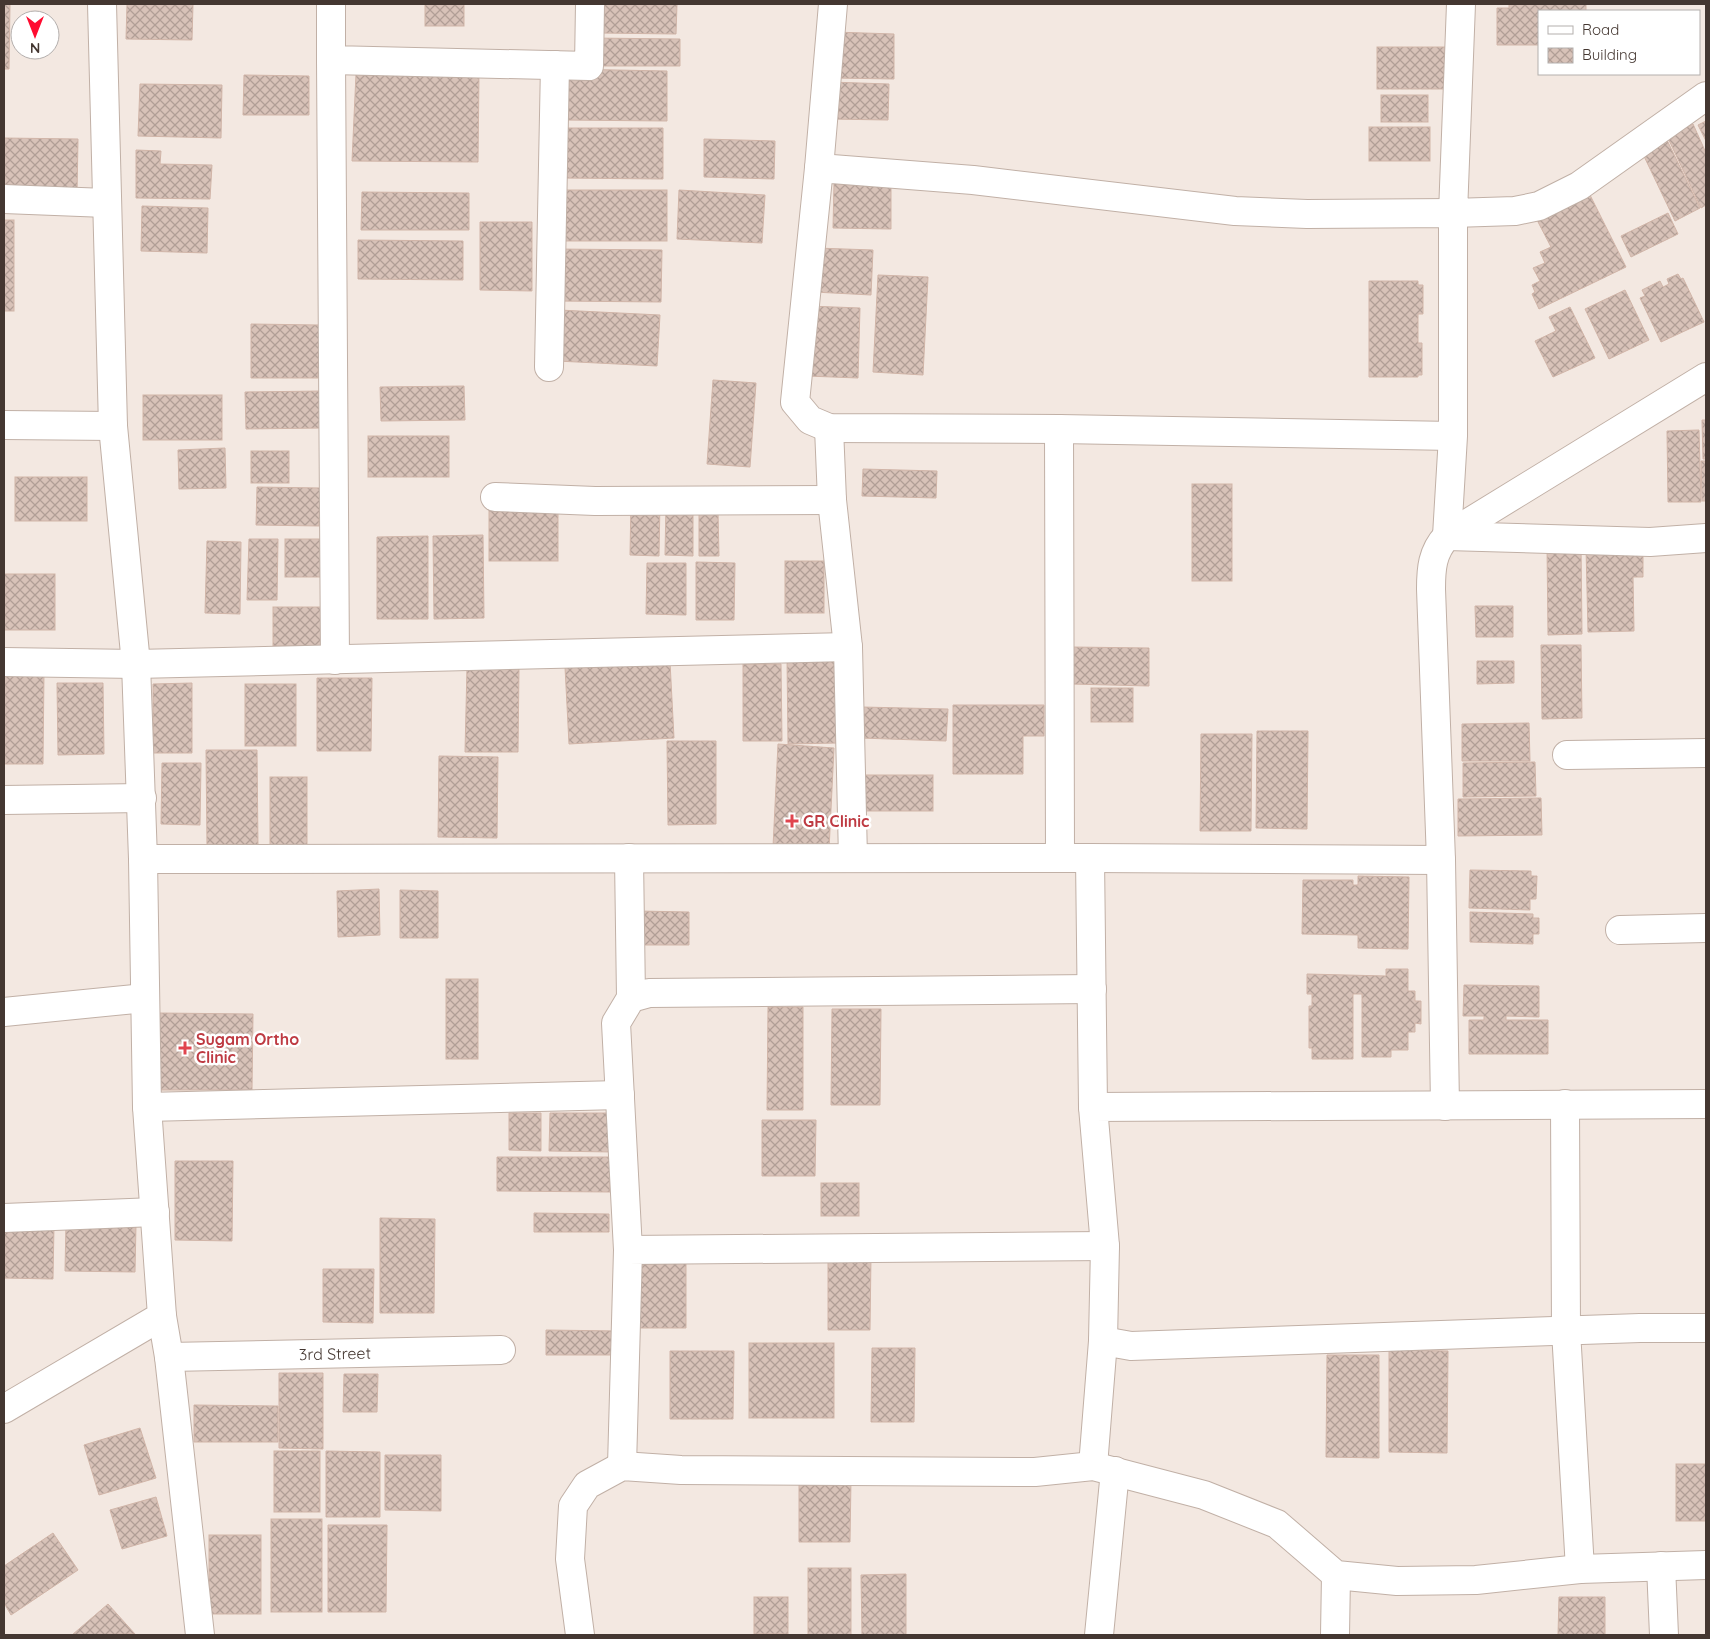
<svg xmlns="http://www.w3.org/2000/svg" width="1710" height="1639" font-family="Quicksand,sans-serif">
<defs>
<pattern id="building-cross-hatch" width="8" height="8" patternUnits="userSpaceOnUse" patternTransform="scale(1.25)"><rect width="8" height="8" fill="#d8c2b8"/><path d="M0 0l8 8M0 8l8-8" fill="none" stroke="#b19e96"/></pattern>
</defs>
<rect width="100%" height="100%" fill="#f3e8e1"/>
<g fill="url(#building-cross-hatch)" stroke="#d1b5a8">
<polygon points="4,4 10,4 9,69 4,69"/>
<polygon points="127,4 193,4 192,40 126,39"/>
<rect x="425" y="4" width="39" height="22"/>
<polygon points="600,4 677,4 676,34 600,33"/>
<polygon points="1509,4 1586,4 1586,11 1539,11 1539,45 1497,45 1497,8 1509,8"/>
<polygon points="834,32 894,34 894,79 833,78"/>
<polygon points="591,38 680,39 680,66 591,66"/>
<rect x="1377" y="47" width="71" height="42"/>
<polygon points="564,69 667,71 667,121 563,120"/>
<polygon points="356,74 479,74 478,162 352,161"/>
<polygon points="244,75 309,76 309,115 243,115"/>
<polygon points="830,82 889,84 888,120 830,119"/>
<polygon points="140,84 222,85 221,138 138,136"/>
<rect x="1381" y="95" width="47" height="27"/>
<polygon points="1706,121 1706,141 1698,125"/>
<polygon points="1693,124 1706,153 1706,205 1701,208 1667,136"/>
<rect x="1369" y="127" width="61" height="34"/>
<polygon points="562,128 663,128 663,179 561,178"/>
<polygon points="4,138 78,139 77,194 4,193"/>
<polygon points="1666,138 1700,208 1675,221 1641,150"/>
<polygon points="704,139 775,141 774,179 704,177"/>
<polygon points="136,150 161,151 160,164 212,165 210,199 136,198"/>
<polygon points="834,183 891,184 891,229 833,228"/>
<rect x="559" y="190" width="108" height="51"/>
<polygon points="679,190 765,195 762,243 677,239"/>
<polygon points="362,192 469,193 469,230 361,230"/>
<polygon points="1589,193 1626,267 1539,309 1532,294 1535,292 1532,285 1540,281 1533,268 1545,263 1540,252 1551,247 1536,218"/>
<polygon points="142,206 208,208 207,253 141,251"/>
<polygon points="1668,213 1678,234 1631,257 1621,236"/>
<rect x="4" y="220" width="10" height="91"/>
<polygon points="480,222 532,222 532,291 480,290"/>
<polygon points="358,240 463,241 463,280 358,279"/>
<polygon points="816,248 873,250 871,295 814,292"/>
<polygon points="557,249 662,250 661,302 557,301"/>
<polygon points="1678,274 1681,279 1683,278 1704,322 1661,342 1640,298 1645,296 1642,290 1660,281 1663,287 1669,284 1667,279"/>
<polygon points="878,275 928,277 923,375 873,372"/>
<polygon points="1369,281 1418,281 1418,285 1423,285 1423,314 1418,314 1418,343 1422,343 1422,375 1418,375 1418,377 1369,377"/>
<polygon points="1625,290 1649,340 1609,359 1585,309"/>
<polygon points="809,306 860,308 858,378 807,376"/>
<polygon points="1570,307 1595,358 1553,377 1535,341 1556,331 1549,317"/>
<polygon points="559,310 660,315 657,366 557,361"/>
<polygon points="251,324 319,325 318,378 251,378"/>
<polygon points="713,380 756,383 750,467 707,464"/>
<polygon points="464,386 465,420 381,421 380,387"/>
<polygon points="322,391 322,428 246,429 245,392"/>
<rect x="143" y="395" width="79" height="45"/>
<polygon points="1702,420 1706,420 1706,459 1703,459"/>
<polygon points="1699,430 1701,502 1668,502 1667,431"/>
<rect x="368" y="436" width="81" height="41"/>
<polygon points="225,448 226,488 179,489 178,450"/>
<rect x="251" y="451" width="38" height="32"/>
<polygon points="1701,461 1706,461 1706,501 1702,501"/>
<polygon points="863,469 937,471 936,498 862,496"/>
<rect x="15" y="477" width="72" height="44"/>
<rect x="1192" y="484" width="40" height="97"/>
<polygon points="257,487 320,488 319,526 256,525"/>
<polygon points="631,501 660,501 659,556 630,555"/>
<polygon points="666,503 693,504 693,556 665,555"/>
<rect x="489" y="507" width="69" height="54"/>
<polygon points="718,512 719,556 699,556 699,513"/>
<polygon points="483,535 484,618 434,619 433,536"/>
<polygon points="428,536 428,619 377,619 377,537"/>
<polygon points="249,539 278,539 277,600 247,600"/>
<rect x="285" y="539" width="43" height="38"/>
<polygon points="207,541 241,542 240,614 205,613"/>
<polygon points="1547,546 1581,546 1582,634 1548,635"/>
<polygon points="1586,547 1643,552 1643,577 1633,577 1634,631 1588,632"/>
<rect x="785" y="561" width="39" height="52"/>
<polygon points="696,562 735,563 734,620 696,620"/>
<polygon points="647,563 686,563 686,615 646,614"/>
<rect x="4" y="574" width="51" height="56"/>
<polygon points="1475,606 1513,606 1513,637 1476,637"/>
<rect x="273" y="607" width="53" height="39"/>
<polygon points="1541,645 1581,645 1582,718 1542,719"/>
<polygon points="1072,647 1149,648 1149,686 1071,684"/>
<polygon points="836,656 838,743 788,744 787,658"/>
<polygon points="1477,661 1514,661 1514,683 1477,684"/>
<polygon points="670,662 674,738 569,744 565,667"/>
<polygon points="743,664 781,664 782,741 743,741"/>
<polygon points="467,667 519,668 518,752 465,752"/>
<polygon points="4,669 44,670 43,764 4,764"/>
<polygon points="317,678 372,678 371,751 317,751"/>
<polygon points="57,683 103,683 104,754 58,755"/>
<polygon points="192,683 192,753 153,753 153,684"/>
<rect x="245" y="684" width="51" height="62"/>
<rect x="1091" y="688" width="42" height="34"/>
<polygon points="953,705 1044,705 1044,736 1023,736 1023,774 953,774"/>
<polygon points="862,707 948,709 946,741 861,738"/>
<polygon points="1529,723 1530,761 1462,761 1462,724"/>
<polygon points="1257,731 1308,731 1307,829 1256,828"/>
<polygon points="1201,734 1252,734 1251,831 1200,831"/>
<polygon points="667,741 716,741 716,824 668,825"/>
<polygon points="778,744 834,748 829,850 773,847"/>
<polygon points="206,750 257,750 258,847 207,847"/>
<polygon points="439,756 498,757 497,838 438,837"/>
<polygon points="1535,762 1536,796 1463,797 1463,763"/>
<polygon points="162,763 201,763 200,825 161,824"/>
<rect x="862" y="775" width="71" height="36"/>
<rect x="270" y="777" width="37" height="68"/>
<polygon points="1541,798 1542,835 1458,836 1458,799"/>
<polygon points="1470,870 1531,871 1531,876 1537,876 1536,899 1530,899 1530,910 1469,908"/>
<polygon points="1358,876 1409,877 1408,949 1358,948 1358,935 1302,934 1303,880 1353,880 1353,885 1358,885"/>
<polygon points="379,889 380,935 338,937 337,891"/>
<polygon points="400,890 438,891 438,938 400,938"/>
<polygon points="638,911 689,912 689,945 638,945"/>
<polygon points="1470,912 1533,914 1533,918 1539,918 1539,934 1533,934 1533,944 1470,942"/>
<polygon points="1386,969 1408,969 1408,991 1415,991 1415,1001 1421,1001 1421,1024 1415,1023 1415,1032 1408,1032 1408,1050 1391,1050 1391,1057 1362,1057 1362,994 1353,994 1353,1059 1312,1059 1312,1048 1309,1048 1309,1006 1312,1006 1312,994 1307,994 1307,974 1386,976"/>
<rect x="446" y="979" width="32" height="80"/>
<polygon points="1464,985 1539,986 1539,1017 1506,1016 1506,1020 1548,1020 1548,1054 1469,1054 1469,1020 1484,1020 1484,1016 1463,1016"/>
<polygon points="768,1007 803,1007 803,1110 767,1110"/>
<polygon points="832,1009 881,1009 880,1105 831,1105"/>
<polygon points="159,1013 253,1014 252,1090 158,1090"/>
<polygon points="509,1113 541,1113 541,1151 509,1150"/>
<polygon points="550,1113 613,1113 613,1152 549,1151"/>
<polygon points="762,1120 816,1120 815,1176 762,1176"/>
<polygon points="497,1157 610,1157 610,1192 497,1191"/>
<polygon points="175,1161 233,1161 232,1241 175,1240"/>
<rect x="821" y="1183" width="38" height="33"/>
<polygon points="534,1213 609,1214 609,1232 534,1232"/>
<polygon points="380,1218 435,1219 434,1313 380,1313"/>
<polygon points="66,1223 136,1224 135,1272 65,1271"/>
<polygon points="4,1225 54,1225 53,1279 4,1278"/>
<polygon points="640,1255 686,1255 686,1328 639,1328"/>
<polygon points="828,1256 871,1256 870,1330 828,1330"/>
<polygon points="323,1269 374,1269 373,1323 323,1322"/>
<polygon points="546,1330 618,1331 617,1355 546,1355"/>
<rect x="749" y="1343" width="85" height="75"/>
<polygon points="872,1348 915,1348 914,1422 871,1422"/>
<polygon points="1389,1350 1448,1351 1447,1453 1389,1452"/>
<polygon points="670,1351 734,1351 733,1419 670,1419"/>
<polygon points="1327,1355 1379,1355 1379,1458 1326,1457"/>
<polygon points="279,1373 323,1373 323,1449 279,1448"/>
<polygon points="344,1374 378,1374 377,1412 343,1412"/>
<polygon points="194,1405 278,1406 278,1442 194,1442"/>
<polygon points="140,1428 156,1478 99,1495 84,1445"/>
<rect x="274" y="1451" width="46" height="61"/>
<polygon points="326,1451 380,1452 380,1517 326,1517"/>
<polygon points="385,1455 441,1455 441,1511 385,1510"/>
<rect x="1676" y="1464" width="30" height="57"/>
<polygon points="799,1479 851,1479 850,1542 799,1542"/>
<polygon points="156,1497 167,1536 122,1549 110,1510"/>
<rect x="271" y="1519" width="51" height="93"/>
<polygon points="328,1525 387,1525 386,1612 328,1612"/>
<polygon points="53,1533 78,1570 11,1615 4,1603 4,1566"/>
<rect x="209" y="1535" width="52" height="79"/>
<rect x="808" y="1568" width="43" height="67"/>
<polygon points="906,1574 906,1635 862,1635 861,1575"/>
<rect x="754" y="1597" width="34" height="37"/>
<polygon points="1559,1597 1605,1597 1605,1635 1558,1635"/>
<polygon points="108,1604 135,1634 72,1635"/>
</g>
<g fill="none" stroke-linecap="round" stroke-linejoin="round">
<g stroke="#c1b0a6" stroke-width="30">
<g id="minor">
<polyline points="102,4 113,426 136,664 143,859"/>
<polyline points="331,4 331,60 589,66 590,4"/>
<polyline points="1461,4 1453,213 1515,211 1539,206 1579,186 1706,96"/>
<polyline points="331,60 335,660"/>
<polyline points="819,168 833,4"/>
<polyline points="4,199 106,203"/>
<polyline points="549,367 555,65"/>
<polyline points="4,425 113,426"/>
<polyline points="829,428 832,500 848,647 853,858"/>
<polyline points="1059,429 1060,858"/>
<polyline points="1453,436 1059,429 829,428 810,420 795,402 819,168 973,180 1235,211 1307,214 1453,213 1453,436 1447,536 1650,542 1706,538"/>
<polyline points="495,497 595,501 832,500"/>
<polyline points="4,662 136,664 848,647"/>
<polyline points="1567,755 1706,753"/>
<polyline points="4,800 142,798"/>
<polyline points="629,858 631,998"/>
<polyline points="1090,858 1093,1107"/>
<polyline points="1441,860 1445,1106"/>
<polyline points="1620,930 1706,928"/>
<polyline points="4,1012 145,998"/>
<polyline points="1565,1104 1566,1331 1580,1569"/>
<polyline points="147,1107 620,1095"/>
<polyline points="4,1218 155,1212"/>
<polyline points="628,1250 616,1023 631,998 649,993 1092,989"/>
<polyline points="162,1316 169,1357 200,1635"/>
<polyline points="1103,1341 1105,1246 1093,1107 1706,1104"/>
<path id="s1" d="M169 1357 501 1350"/>
<path d="M4 1409 162 1316 147 1107 143 859 1090 858 1441 860 1431 589C1431 569 1432 552 1447 536L1706 377"/>
<polyline points="622,1466 628,1250 1105,1246"/>
<polyline points="1093,1466 1103,1341 1131,1346 1640,1328 1706,1328"/>
<polyline points="1661,1566 1664,1635"/>
<polyline points="580,1635 570,1559 573,1506 587,1485 622,1466 681,1470 1035,1472 1093,1466 1204,1495 1277,1524 1336,1575 1397,1581 1476,1580 1580,1569 1706,1565"/>
<polyline points="1099,1635 1115,1471"/>
<polyline points="1335,1635 1336,1575"/>
</g>
</g>
<use href="#minor" stroke="#fff" stroke-width="28"/>
</g>
<g fill="#e0444e" stroke="#fff" stroke-width="2">
<path d="M789.5 813.5h5v5h5v5h-5v5h-5v-5h-5v-5h5z"/>
<path d="M182.5 1040.5h5v5h5v5h-5v5h-5v-5h-5v-5h5z"/>
</g>
<g text-anchor="middle" dominant-baseline="central" stroke-width="5" stroke-linejoin="round" paint-order="stroke">
<g font-size="16" font-weight="bold" fill="#be3a42" stroke="#fff" text-anchor="start">
<text x="803" y="821">GR Clinic</text>
<text x="196" y="1039">Sugam Ortho<tspan x="196" dy="18">Clinic</tspan></text>
</g>
<g font-size="16" fill="#443731" stroke="#fff">
<text stroke="none"><textPath href="#s1" startOffset="166">3rd Street</textPath></text>
</g>
</g>
<rect width="1710" height="1639" fill="none" stroke="#443731" stroke-width="10"/>
<rect x="1538" y="10" width="162" height="65" fill="#ffffff" stroke="#b4afad"/>
<rect x="1548" y="26" width="25" height="8" fill="#ffffff" stroke="#b4afad"/>
<text x="1582" y="35" font-size="15" fill="#443731">Road</text>
<rect x="1548" y="48" width="25" height="15" fill="url(#building-cross-hatch)" stroke="#b4afad"/>
<text x="1582" y="60" font-size="15" fill="#443731">Building</text>
<g transform="translate(35 35) rotate(180)"><circle r="24" fill="#ffffff" stroke="#b4afad"/>
<path d="M0-4L9 19L0 12L-9 19Z" fill="#ff0c30"/>
<text y="-8" font-size="14" font-weight="bold" text-anchor="middle" fill="#443731">N</text>
</g>
</svg>
